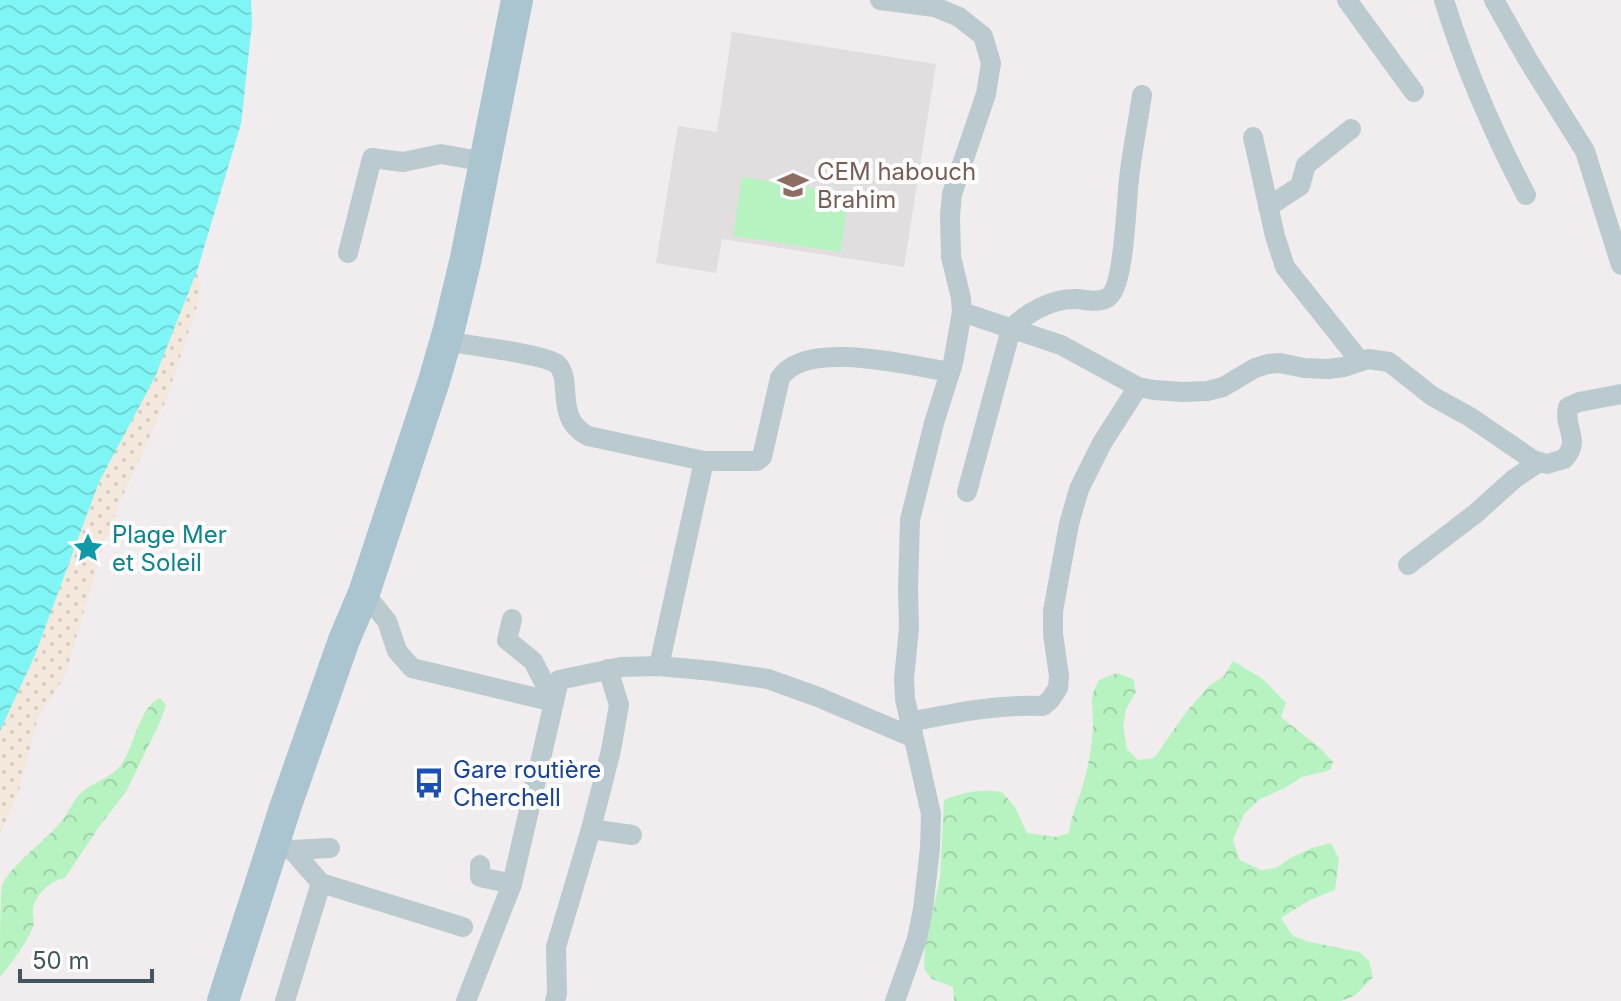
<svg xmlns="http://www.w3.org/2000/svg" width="1621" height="1001" font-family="Inter,sans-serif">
<defs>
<pattern id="forest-crowns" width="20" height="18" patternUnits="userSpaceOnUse" patternTransform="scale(2)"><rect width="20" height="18" fill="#b7f3c1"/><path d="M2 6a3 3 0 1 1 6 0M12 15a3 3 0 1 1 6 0" fill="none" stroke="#9fd2a8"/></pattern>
<pattern id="sand-dots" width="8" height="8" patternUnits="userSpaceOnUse" patternTransform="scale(2)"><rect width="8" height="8" fill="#f4e7dc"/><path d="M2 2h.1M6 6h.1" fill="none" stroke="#d2c8bf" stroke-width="1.8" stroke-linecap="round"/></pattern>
<pattern id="water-waves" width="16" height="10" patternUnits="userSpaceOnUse" patternTransform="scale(2)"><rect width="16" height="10" fill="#7ff5f5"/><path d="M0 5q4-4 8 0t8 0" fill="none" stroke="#6fd4d4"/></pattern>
</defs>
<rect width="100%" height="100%" fill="#f1edee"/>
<polygon fill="#e2dee0" points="732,32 936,64 904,267 722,239 716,273 656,263 678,126 717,132"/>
<polygon fill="#b7f3c1" points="742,177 849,193 841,252 733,236"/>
<g fill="url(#forest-crowns)">
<path d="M1233 661 1263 679 1286 703 1281 717 1320 748 1333 762 1330 770 1302 777 1285 788 1260 799 1244 814 1233 840 1240 860 1261 870 1276 868 1292 857 1312 848 1331 843 1339 859 1335 890 1310 900 1281 918 1293 936 1310 942 1359 952 1369 961 1373 977 1356 995 1341 1001H954L953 987 932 979 924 969 925 947 940 878 944 800C964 792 981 789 1002 792L1015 807 1027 833 1056 837 1069 833C1071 817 1076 806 1081 791 1088 769 1093 744 1093 722 1093 700 1088 701 1099 680L1117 673 1133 679 1136 692 1126 709 1123 727 1127 749 1138 760 1154 758 1187 711 1209 686 1224 676Z"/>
<path d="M160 698 166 705 161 720 126 792 101 824 65 878C51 880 37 893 33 908 32 914 35 921 33 927 28 941 10 966 0 977 0 960 0 897 2 885 13 862 47 841 64 818 71 808 75 796 86 789 97 781 113 776 121 765 135 745 139 707 160 698Z"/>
</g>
<polygon fill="url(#sand-dots)" points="197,271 201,286 198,303 166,400 120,502 100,556 65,676 38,717 18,794 0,834 0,731 35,655 99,482 155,377"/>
<polygon fill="url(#water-waves)" points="0,0 251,0 252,24 241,124 197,271 155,377 99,482 35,655 0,731"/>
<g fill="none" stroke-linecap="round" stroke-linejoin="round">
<g stroke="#bacacf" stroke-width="20">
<polyline points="880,0 935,7 959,17 983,36 991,63 986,94 952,194 950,216 951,257 961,298 962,312 953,363 934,423 910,520 908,589 909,628 904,679 905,699 931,814 930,848 923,909 917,939 895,1001"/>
<polyline points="1347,0 1414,92"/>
<path d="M1444 0C1465 68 1493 132 1526 195"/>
<polyline points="1494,0 1528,60 1585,151 1621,265"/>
<polyline points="1253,137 1275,236 1285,267 1360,361"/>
<polyline points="1268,207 1300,186 1306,165 1351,129"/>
<polyline points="348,253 372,158 403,162 441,154 485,162"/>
<path d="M962 312 1061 345 1138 387 1154 390 1183 392 1207 391 1223 387 1255 368 1268 364 1280 363 1304 368 1328 369 1344 367 1368 359 1389 362 1432 396 1470 417 1533 460 1547 464 1564 459C1582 440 1563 428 1568 407L1579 402 1621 394"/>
<path d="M445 341C465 345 545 354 557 364 574 380 553 418 588 436L704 461H757L762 457 780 378C805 338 912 366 950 372"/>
<path d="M967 492 1011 329C1027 312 1053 298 1077 299 1087 300 1098 303 1107 298 1125 289 1126 201 1129 179 1132 151 1138 123 1142 95"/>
<polyline points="1408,565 1475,514 1514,479 1539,462"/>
<polyline points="364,593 387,621 397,651 412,668 554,702 559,680 621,667 659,666 713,671 747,676 768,679 818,697 912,737"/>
<polyline points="659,666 704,461"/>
<path d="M909 722C954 713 997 704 1043 706L1050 700 1058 688 1059 676 1053 634V611L1069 524 1079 489 1102 443 1138 387"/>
<polyline points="591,829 632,835"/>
<polyline points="273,845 292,850 330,848"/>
<polyline points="292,850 321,883"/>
<polyline points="480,865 480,877 512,884"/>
<polyline points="285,1001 321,883 463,927"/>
<polyline points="466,1001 512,884 554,702 533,661 507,640 512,619"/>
<polyline points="555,1001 557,994 556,947 591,829 611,750 619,705 608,669"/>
</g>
<polyline stroke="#aac5d0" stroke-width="32" points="223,1001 285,808 344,640 364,593 434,381 449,329 466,258 517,0"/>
</g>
<defs>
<g id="school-bare" transform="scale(2.4)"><path d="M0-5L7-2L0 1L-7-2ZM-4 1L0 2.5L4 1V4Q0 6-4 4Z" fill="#8d6e63" stroke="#fff" stroke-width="2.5" paint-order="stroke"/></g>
<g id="sight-bare" transform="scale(2.4)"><path d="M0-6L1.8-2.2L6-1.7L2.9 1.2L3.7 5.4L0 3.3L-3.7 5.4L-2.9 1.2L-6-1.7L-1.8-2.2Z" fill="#0f9aa8" stroke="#fff" stroke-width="2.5" paint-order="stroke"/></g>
<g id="bus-bare" transform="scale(2.4)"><path d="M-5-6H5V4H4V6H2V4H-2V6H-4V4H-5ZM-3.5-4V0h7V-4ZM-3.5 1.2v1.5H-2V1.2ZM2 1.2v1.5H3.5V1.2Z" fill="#1a4fb4" stroke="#fff" stroke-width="2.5" paint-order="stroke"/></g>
</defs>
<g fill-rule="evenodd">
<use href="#school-bare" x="793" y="185"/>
<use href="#sight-bare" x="88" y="548"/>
<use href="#bus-bare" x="429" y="783"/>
</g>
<g text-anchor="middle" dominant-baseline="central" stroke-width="8" stroke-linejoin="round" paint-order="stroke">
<g font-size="24" fill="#785e54" stroke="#fff" text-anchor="start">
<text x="817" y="171">CEM habouch<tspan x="817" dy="28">Brahim</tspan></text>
</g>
<g font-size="24" fill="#0d838f" stroke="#fff" text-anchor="start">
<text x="112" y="534">Plage Mer<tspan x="112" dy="28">et Soleil</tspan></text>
</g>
<g font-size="24" fill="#164399" stroke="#fff" text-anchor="start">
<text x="453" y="769">Gare routière<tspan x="453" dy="28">Cherchell</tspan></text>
</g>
</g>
<path d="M20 969v12h132v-12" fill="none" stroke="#44565d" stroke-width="4"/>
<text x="32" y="969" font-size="24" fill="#44565d" stroke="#ffffff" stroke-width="6" paint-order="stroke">50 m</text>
</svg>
